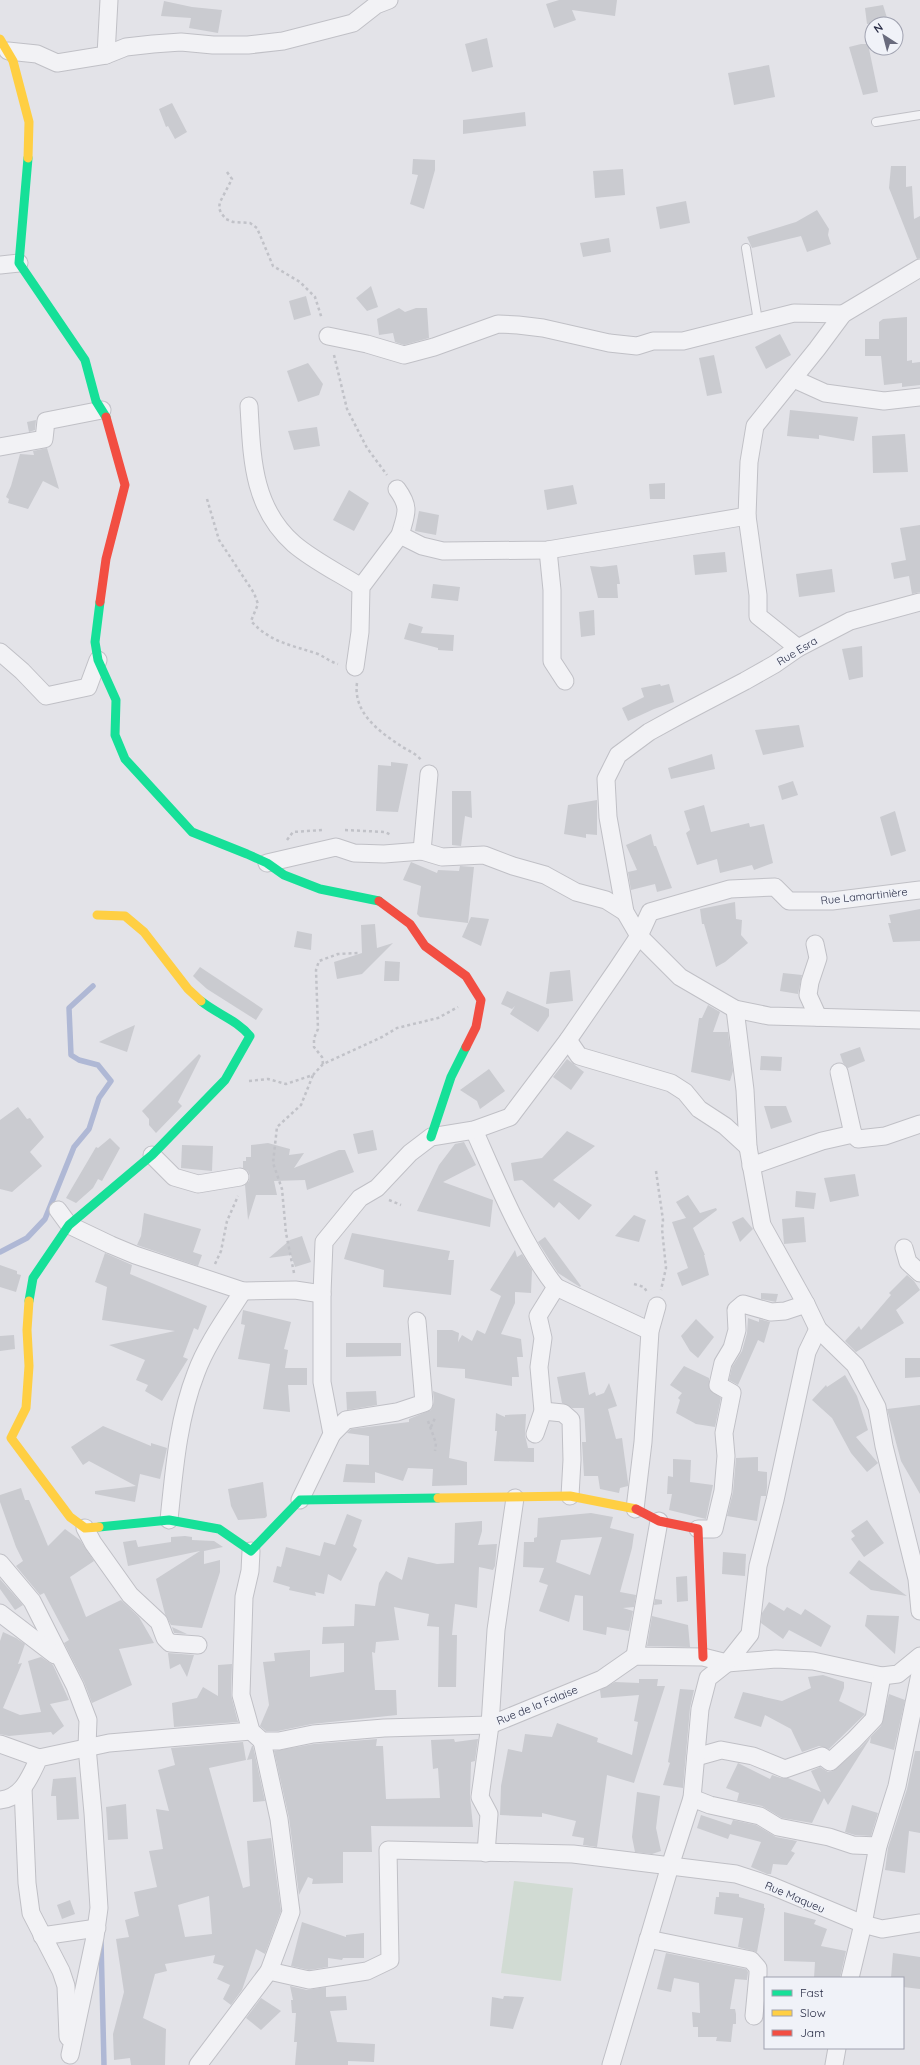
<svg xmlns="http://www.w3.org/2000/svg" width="920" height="2065" font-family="Quicksand,sans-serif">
<rect width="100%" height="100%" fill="#e3e3e8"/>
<polygon fill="#d1dbd3" points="514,1881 573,1888 561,1981 501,1973"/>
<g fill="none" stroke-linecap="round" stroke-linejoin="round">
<g stroke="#afb8d5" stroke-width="5.5">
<polyline points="0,1252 27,1238 45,1219 74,1147 89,1129 99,1098 111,1081 98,1065 79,1060 71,1055 69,1008 93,986"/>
<polyline points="101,1941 104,2065"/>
</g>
</g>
<g fill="#cacbd0" fill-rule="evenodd">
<polygon points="559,0 617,0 615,16 572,10 576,20 554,28 546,4"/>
<polygon points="164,1 192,7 222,10 218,33 189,28 191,18 161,16"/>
<polygon points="883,5 888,21 867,24 865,8"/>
<polygon points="487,38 493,67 472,72 465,44"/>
<polygon points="861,44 868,44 878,92 863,95 849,47"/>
<polygon points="769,65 775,97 734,105 728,73"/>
<polygon points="172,103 187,132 175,139 168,126 166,127 159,109"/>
<polygon points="525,112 526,126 463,134 463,120"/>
<polygon points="413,159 435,160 435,170 424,209 410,204 418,175 412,174"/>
<polygon points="891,166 906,166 906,187 912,186 914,219 920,216 920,258 917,259 889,188"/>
<polygon points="623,169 625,195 595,198 593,171"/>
<polygon points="686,201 690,223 660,229 656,207"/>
<polygon points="817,210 829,229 828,235 831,244 807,252 801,236 752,248 747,237 796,222"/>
<polygon points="609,238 611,252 583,257 580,243"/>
<polygon points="371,286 378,307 367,311 356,298"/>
<polygon points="306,296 311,315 294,320 289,301"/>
<polygon points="399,308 405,312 416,308 427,308 429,338 404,345 395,342 393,333 379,335 377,319"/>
<polygon points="907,317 907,361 912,360 912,363 920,362 920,385 902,387 902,383 884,385 881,356 865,356 865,339 879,339 879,322 883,319"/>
<polygon points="780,334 791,355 766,369 755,347"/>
<polygon points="714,355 722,393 707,396 699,358"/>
<polygon points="308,363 323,384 319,395 298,402 287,371"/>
<polygon points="790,410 858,417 854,441 819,435 819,439 787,436"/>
<polygon points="36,420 35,430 29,432 27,422"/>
<polygon points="317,427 320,446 294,450 288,431"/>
<polygon points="905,434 908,472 873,473 872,436"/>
<polygon points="47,448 59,489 43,481 28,509 8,503 9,499 6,497 11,486 20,454 34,455 33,451"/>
<polygon points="665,483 665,499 650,499 649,484"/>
<polygon points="573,485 577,504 547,510 544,490"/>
<polygon points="349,490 369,503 354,531 333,520"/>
<polygon points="419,511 439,515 436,535 415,531"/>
<polygon points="920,525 920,592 912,594 909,576 894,579 891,563 906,560 900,528"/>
<polygon points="725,552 727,572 695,575 693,555"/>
<polygon points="617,565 620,584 617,584 618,598 598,598 590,566 601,567"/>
<polygon points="832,569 835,592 799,597 796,574"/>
<polygon points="433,584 460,587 458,601 431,598"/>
<polygon points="594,610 595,635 581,637 579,612"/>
<polygon points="409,623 423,627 421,633 454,635 453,651 438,650 438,648 404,639"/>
<polygon points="862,646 863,677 849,680 842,649"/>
<polygon points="660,684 661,686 669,684 674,702 654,709 628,721 622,708 644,697 641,688"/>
<polygon points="799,725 804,747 763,755 755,730"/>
<polygon points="712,754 715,769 671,779 668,768"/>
<polygon points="391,762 408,764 398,812 376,811 378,765 391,766"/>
<polygon points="793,781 798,795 782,800 778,786"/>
<polygon points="452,791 471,791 472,818 465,816 461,846 452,845"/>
<polygon points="597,800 597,835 586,834 586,838 564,834 568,805"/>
<polygon points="704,805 711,832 749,823 750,827 764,824 773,863 754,870 752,865 720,873 717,859 697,865 686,833 690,830 684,811"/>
<polygon points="895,811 906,851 891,856 880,817"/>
<polygon points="651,834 654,846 656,846 672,888 657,892 655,884 631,890 628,872 637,870 626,845"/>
<polygon points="411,862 437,873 438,870 459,871 460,866 474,867 468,923 420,917 417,914 421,886 403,880"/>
<polygon points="735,902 736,919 742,920 741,935 748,943 725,962 716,967 704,924 702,924 700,909"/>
<polygon points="920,909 920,941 893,942 888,923 891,923 889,915"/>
<polygon points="471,917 489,919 481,946 462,937"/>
<polygon points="375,924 377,948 393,943 362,974 337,979 334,962 362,953 361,925"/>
<polygon points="297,931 312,934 311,950 294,947"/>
<polygon points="385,961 400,962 399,981 384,981"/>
<polygon points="200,967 263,1009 256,1020 207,989 197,980 193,976"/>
<polygon points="570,970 573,1001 546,1004 550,972"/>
<polygon points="783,973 802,975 798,994 780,991"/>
<polygon points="507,991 549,1009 549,1016 538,1032 510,1014 515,1006 512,1009 501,1004"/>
<polygon points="708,1005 720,1012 713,1032 728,1032 733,1071 730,1081 691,1072 699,1018 702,1018"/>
<polygon points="135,1025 127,1052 99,1042 117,1033"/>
<polygon points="860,1047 865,1061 848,1068 843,1063 840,1054"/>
<polygon points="199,1054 201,1056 178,1102 182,1106 156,1133 149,1125 149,1119 142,1111"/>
<polygon points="761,1056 782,1057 781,1071 760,1070"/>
<polygon points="567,1059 584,1072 571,1090 553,1077"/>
<polygon points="489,1069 505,1091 480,1109 477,1101 460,1090"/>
<polygon points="764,1106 786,1106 792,1122 771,1129"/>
<polygon points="18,1107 27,1119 30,1118 44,1137 30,1152 42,1166 12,1192 0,1189 0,1120"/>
<polygon points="373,1130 377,1150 358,1154 353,1134"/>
<polygon points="567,1131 595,1146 553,1180 592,1205 579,1220 559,1202 554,1208 522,1180 514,1181 511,1163 542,1158"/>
<polygon points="110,1138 120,1148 102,1181 98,1179 93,1188 76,1203 66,1198 96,1147 98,1148"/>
<polygon points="464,1142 476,1165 443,1182 493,1200 490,1227 417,1211 439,1165 455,1144"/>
<polygon points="268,1143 290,1149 289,1155 304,1153 294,1168 339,1150 345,1150 354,1172 307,1190 305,1180 274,1181 277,1195 256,1195 248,1220 245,1185 249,1181 250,1176 248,1171 243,1168 243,1161 246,1161 246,1157 251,1157 251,1145"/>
<polygon points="182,1145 213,1146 212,1171 181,1168"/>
<polygon points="855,1174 859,1196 830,1202 824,1178"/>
<polygon points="796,1191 816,1193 814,1209 795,1207"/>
<polygon points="688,1195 700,1213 716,1208 717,1210 693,1228 705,1255 704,1255 709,1275 682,1286 677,1273 688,1268 672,1222 686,1218 676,1202"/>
<polygon points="144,1213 201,1229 193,1252 202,1255 198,1266 137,1245 141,1236"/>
<polygon points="634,1215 646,1220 639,1242 615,1236"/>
<polygon points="743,1217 753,1229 740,1242 732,1222"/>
<polygon points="804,1217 806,1242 784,1244 782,1219"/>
<polygon points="352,1233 450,1251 448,1260 454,1260 451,1295 383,1287 384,1270 344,1259"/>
<polygon points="302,1236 311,1262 295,1267 291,1255 269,1258 290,1240"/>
<polygon points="545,1237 581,1286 580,1287 558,1273 552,1264 538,1242"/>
<polygon points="515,1250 517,1257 522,1254 532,1270 531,1293 515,1292 515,1303 501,1334 521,1339 523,1357 517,1357 519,1377 512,1377 512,1386 465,1378 465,1369 437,1367 437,1330 452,1330 459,1333 458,1342 462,1335 472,1341 477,1330 485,1334 501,1296 490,1290"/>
<polygon points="105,1253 132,1265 130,1274 207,1306 198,1330 194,1328 183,1357 188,1359 162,1401 145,1391 148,1385 136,1380 145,1360 109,1345 175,1331 102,1320 107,1287 95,1282"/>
<polygon points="0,1265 17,1271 17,1274 21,1275 16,1292 0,1287"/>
<polygon points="907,1275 914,1281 920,1290 896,1310 904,1323 856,1352 845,1341 859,1326 861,1330 891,1295 889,1293"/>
<polygon points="761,1293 778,1294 776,1302 761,1299"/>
<polygon points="243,1310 291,1322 284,1349 288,1350 285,1368 307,1368 307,1385 288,1385 290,1412 263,1409 270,1364 238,1359 245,1325 241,1324"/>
<polygon points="748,1318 759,1322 759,1319 770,1322 764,1343 758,1340 738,1385 729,1380 732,1367 742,1351 747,1333"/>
<polygon points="696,1319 714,1337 698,1358 690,1351 681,1336"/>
<polygon points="14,1335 15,1349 0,1351 0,1336"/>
<polygon points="346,1343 401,1343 401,1356 346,1357"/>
<polygon points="905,1358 920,1358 920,1377 905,1378"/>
<polygon points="684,1366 709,1378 709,1389 721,1398 715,1427 696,1424 676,1413 680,1400 678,1398 682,1393 670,1385"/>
<polygon points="585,1372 589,1395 595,1392 596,1396 604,1393 609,1383 617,1406 608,1409 616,1439 622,1438 628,1482 628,1486 620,1488 619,1493 600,1489 598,1476 584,1476 582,1442 586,1442 584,1408 572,1408 562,1403 557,1377"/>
<polygon points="845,1375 857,1396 868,1430 856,1437 878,1463 867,1472 851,1453 832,1418 812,1400 826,1385 827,1387"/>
<polygon points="376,1391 377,1405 347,1410 346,1392"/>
<polygon points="433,1391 455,1399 449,1458 467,1462 467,1485 432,1486 433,1469 408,1468 403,1481 375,1472 375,1483 343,1482 346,1464 369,1465 369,1436 347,1433 351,1429 409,1422 409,1419 431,1410 434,1402"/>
<polygon points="920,1405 920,1494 901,1461 887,1409"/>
<polygon points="496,1413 505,1417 505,1415 526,1414 525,1435 528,1448 534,1448 534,1462 494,1461 497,1431 495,1431"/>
<polygon points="103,1426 151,1446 151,1443 167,1448 160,1479 140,1474 135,1502 95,1494 95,1491 136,1486 89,1461 83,1465 71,1447"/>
<polygon points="758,1457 758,1471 767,1472 767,1487 766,1496 761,1496 757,1521 727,1516 733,1492 736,1458"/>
<polygon points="673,1459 691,1460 690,1482 713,1485 706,1519 669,1510 672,1494 667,1494 668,1476 673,1477"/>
<polygon points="263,1482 267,1516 265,1518 238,1520 231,1506 228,1489"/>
<polygon points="21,1488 25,1500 29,1500 48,1546 65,1529 80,1540 94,1561 70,1577 86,1617 121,1600 139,1617 154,1643 119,1649 132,1685 92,1703 84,1682 64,1643 69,1640 44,1593 40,1595 16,1566 23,1561 16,1547 0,1502 0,1495"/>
<path d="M591 1513 613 1517 610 1528 634 1534 632 1548 620 1592 636 1595 634 1607 623 1608 633 1611 629 1631 607 1627 606 1635 583 1630V1596L575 1595 569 1622 539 1611 548 1585 539 1582 544 1568 523 1567 524 1542H534V1538L537 1537 538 1518ZM602 1537 590 1575 556 1562 561 1540Z"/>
<polygon points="347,1514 362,1520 353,1546 357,1549 341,1581 328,1574 324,1594 315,1592 316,1596 289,1590 290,1587 273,1582 277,1566 281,1567 286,1547 320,1556 324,1542 335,1545"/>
<polygon points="867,1520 884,1543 864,1557 851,1539 855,1536 851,1531"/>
<polygon points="482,1521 482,1531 478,1545 497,1544 495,1566 493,1570 479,1567 477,1608 455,1604 452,1635 457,1635 456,1687 438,1687 439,1627 427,1626 429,1614 394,1607 399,1640 376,1642 375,1653 372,1652 375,1690 396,1690 397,1715 312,1724 278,1731 266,1731 260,1726 269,1705 263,1662 275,1661 274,1653 310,1650 310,1677 344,1672 344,1643 322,1644 323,1627 354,1626 355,1604 375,1606 379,1583 386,1571 402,1580 408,1557 437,1564 454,1563 455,1523"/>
<polygon points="185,1536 192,1537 192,1540 214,1541 223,1547 204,1551 204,1564 220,1560 220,1572 202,1628 171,1625 165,1614 156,1579 200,1551 128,1566 123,1542 136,1540 138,1547 171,1542 171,1537"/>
<polygon points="723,1552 746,1554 745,1576 722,1574"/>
<polygon points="859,1560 881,1577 907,1596 871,1590 849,1573"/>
<polygon points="687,1576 688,1601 677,1602 676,1577"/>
<polygon points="0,1579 23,1605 15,1610 0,1589"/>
<polygon points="655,1599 662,1600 662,1604 654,1605"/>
<polygon points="769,1602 784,1611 787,1607 801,1615 805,1609 831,1626 821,1647 789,1630 783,1639 761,1623 762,1613"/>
<polygon points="867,1615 899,1616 895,1654 865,1626"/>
<polygon points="652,1616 688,1625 690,1647 647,1646"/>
<polygon points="172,1627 187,1634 174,1633"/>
<polygon points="3,1632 16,1638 25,1644 18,1664 22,1663 3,1708 20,1715 41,1712 28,1661 41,1657 53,1665 69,1700 50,1704 64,1726 53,1735 51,1732 9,1736 0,1734 0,1641"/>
<polygon points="168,1653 194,1655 187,1677 180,1664 170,1669"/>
<polygon points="232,1664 231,1695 238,1722 174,1727 172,1703 197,1698 203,1687 218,1696 218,1665"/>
<polygon points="823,1675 844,1682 844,1688 839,1701 865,1714 829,1749 819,1746 802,1752 791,1729 765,1715 761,1727 734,1718 743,1692 782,1701 811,1688 808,1677"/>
<polygon points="639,1679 658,1679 657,1686 665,1686 634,1783 607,1775 597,1847 583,1845 584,1838 572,1836 576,1821 542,1813 542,1817 500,1815 501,1786 508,1749 522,1752 525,1734 552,1737 557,1723 598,1738 597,1742 632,1755 638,1722 634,1721 639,1695 601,1698 600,1690 615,1682 639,1683"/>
<polygon points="680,1689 694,1690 690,1708 683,1788 663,1785 670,1763 668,1762"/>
<polygon points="889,1694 905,1700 894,1750 870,1743 871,1737 828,1805 824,1798 812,1823 782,1818 762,1806 737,1801 739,1793 726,1788 738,1763 770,1779 772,1775 781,1778 788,1778 821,1792 811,1771 820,1767 828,1772 833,1771 861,1747 881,1726"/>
<polygon points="377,1739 376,1746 383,1746 386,1799 440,1798 438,1768 433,1769 431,1740 454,1739 455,1742 478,1739 475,1761 471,1762 471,1764 470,1796 473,1827 371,1826 372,1852 343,1852 343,1883 312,1884 313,1879 308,1877 299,1895 289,1818 274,1751 314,1744"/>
<path d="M243 1742 246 1760 209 1768 243 1888 250 1886 247 1841 271 1838 281 1911 265 1954 256 1949 242 1990 231 2005 223 1999 230 1985 217 1979 224 1966 213 1963 215 1955 165 1964 167 1971 155 1974 143 2018 166 2029 165 2065H131L130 2058 114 2060 113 2034 124 1992 116 1939 129 1937 125 1920 139 1916 134 1892 157 1887 149 1851 163 1849 156 1809 169 1811 158 1770 175 1765 171 1748ZM209 1896 212 1934 185 1937 178 1905Z"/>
<polygon points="252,1746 253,1746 265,1801 253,1802 252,1759 247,1760"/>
<polygon points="915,1751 920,1751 920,1833 909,1831 905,1873 885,1870 888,1848 907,1789"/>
<polygon points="76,1777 79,1819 57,1820 56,1796 51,1796 53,1779"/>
<polygon points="637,1792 660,1796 656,1828 661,1851 652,1854 635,1852 632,1837"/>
<polygon points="126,1804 128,1839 108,1840 106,1807"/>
<polygon points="852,1805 878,1813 871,1836 855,1835 845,1832"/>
<polygon points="701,1815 731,1825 733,1820 756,1825 776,1837 797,1841 791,1851 795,1853 787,1865 773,1864 771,1874 767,1874 751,1867 761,1842 730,1834 728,1839 697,1828"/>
<polygon points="719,1892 739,1894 739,1897 764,1904 764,1908 765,1908 757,1952 738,1947 743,1918 714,1914 716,1897 719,1897"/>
<polygon points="70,1900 75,1914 62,1919 57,1905"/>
<polygon points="784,1912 816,1920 814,1924 827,1929 821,1946 846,1951 840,1978 814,1978 815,1962 784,1961"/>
<polygon points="302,1922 346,1937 346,1935 364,1933 364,1958 343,1958 342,1960 328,1958 328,1967 309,1970 291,1966"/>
<polygon points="666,1953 746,1969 748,1972 747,1980 735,1979 730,2009 735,2009 736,2014 736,2024 733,2024 731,2042 716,2041 717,2037 698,2037 698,2027 693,2027 692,2012 700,2013 699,1983 674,1978 671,1992 657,1989"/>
<polygon points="893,1953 920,1957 920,1989 903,1987 903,1978 891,1978"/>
<polygon points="290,1986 307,1990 326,1987 326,1997 346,1996 347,2010 330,2011 337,2042 375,2044 374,2062 348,2061 348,2065 295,2065 297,2042 294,2042 296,2013 292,2013 291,2000 293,2000"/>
<polygon points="504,1996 524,1997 513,2029 490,2026 492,1997 503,1999"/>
<polygon points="261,1998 281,2011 261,2030 246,2018"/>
</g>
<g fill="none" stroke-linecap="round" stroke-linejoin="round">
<g stroke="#c0c0c6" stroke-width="10">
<g id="lane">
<polyline points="876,122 920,115"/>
<polyline points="746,248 758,321"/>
</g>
</g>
<g stroke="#c0c0c6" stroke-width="19">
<g id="street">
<polyline points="8,51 37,54 57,63 106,55 109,0"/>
<polyline points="106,55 126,47 153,44 181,42 213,45 248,45 283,41 353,23 376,5 389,0"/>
<polyline points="0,265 19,263"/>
<polyline points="328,336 367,344 404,355 434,347 498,324 518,325 543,328 609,343 637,346 653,341 683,341 794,313 843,314"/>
<polyline points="794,379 825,393 884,401 920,397"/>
<path d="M249 406C252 457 252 507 294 544 314 561 339 573 361 587"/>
<polyline points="0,447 44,439 46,421 102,410"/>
<path d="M397 489C411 508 406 514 400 535L422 546 443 551 548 550 747 516 749 462 755 426 817 349 843 314 920 268"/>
<polyline points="747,516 758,595 758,616 798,648"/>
<polyline points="548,550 552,590 552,661 565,681"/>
<polyline points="920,602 850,621 798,648 775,664 745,681 680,715 649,732 618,755 606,779 608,817 625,912 639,936 680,977 735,1009 769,1016 920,1020"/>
<polyline points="0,652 22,671 46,696 88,687 98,660"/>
<polyline points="355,667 360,632 361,587 400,535"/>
<polyline points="422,851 429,774"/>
<polyline points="267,863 336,847 354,853 384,854 422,851 442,857 484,855 513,866 545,875 576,892 606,900 625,912"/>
<polyline points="815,944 818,958 810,982 808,995 818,1017"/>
<polyline points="735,1009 745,1090 748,1147 762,1225 806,1304 818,1329 855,1365 877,1407 884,1446 917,1579 920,1611"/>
<polyline points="568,1040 579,1056 671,1083 685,1092 699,1109 725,1126 748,1147"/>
<polyline points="839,1072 853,1134"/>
<path d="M474 1130C497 1182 522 1244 556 1287L538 1316 543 1338 539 1367 543 1411 535 1434"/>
<polyline points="152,1155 174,1177 198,1184 240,1177"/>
<polyline points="751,1166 822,1141 853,1134 858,1139 885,1136 920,1124"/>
<polyline points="58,1210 69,1225 111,1245 135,1255 243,1291 295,1290 322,1294"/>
<polyline points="904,1248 908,1262 920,1273"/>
<polyline points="556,1287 650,1331"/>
<polyline points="543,1411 563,1413 571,1420 572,1460 570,1496"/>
<polyline points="332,1434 346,1420 397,1412 424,1403 417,1321"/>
<polyline points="300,1500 332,1434 322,1382 322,1294 324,1242 360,1198 377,1188 410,1153 431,1137 474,1130 510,1117 568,1040 617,969 639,936 650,912 730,889 775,887 789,901 832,901 920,890"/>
<polyline points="635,1509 643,1442 650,1331 657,1306"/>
<path d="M169 1520C174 1471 178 1419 196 1373 206 1345 227 1316 243 1291"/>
<polyline points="85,1528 93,1543 130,1595 159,1622 165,1638 170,1643 198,1645"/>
<polyline points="698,1529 714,1529 723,1491 726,1456 724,1433 732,1393 718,1385 723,1363 732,1348 737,1330 736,1310 743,1304 771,1312 785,1311 806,1304"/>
<polyline points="251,1551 250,1571 244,1597 241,1695 251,1731 262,1741 279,1741 313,1734 384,1728 490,1725 602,1679 635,1656 703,1657 727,1663 776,1659 813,1661 882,1676 898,1674 920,1656"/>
<polyline points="0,1563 32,1601 75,1686 88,1720 87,1747 93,1813 99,1908 95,1937 70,2055"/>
<polyline points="0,1613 55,1655"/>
<polyline points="635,1656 659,1521"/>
<polyline points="0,1744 39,1758"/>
<polyline points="696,1757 721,1750 753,1756 785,1769 822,1756 830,1762 854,1740 874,1719 882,1676"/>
<polyline points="23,1788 27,1883 31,1913 61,1971 66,1986 68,2037"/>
<polyline points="692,1798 710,1805 760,1816 778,1827 829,1837 853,1845 878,1846"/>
<path d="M0 1800C23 1798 30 1776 39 1758L109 1743 251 1731"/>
<polyline points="486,1853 489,1814 480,1797 490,1725 496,1630 515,1498"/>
<polyline points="42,1936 97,1928"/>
<polyline points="648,1939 751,1960 758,1968 758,1974 754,2016"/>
<polyline points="269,1971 309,1980 367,1971 390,1960 388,1850 573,1854 736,1874 772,1886 863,1924 882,1929 920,1923"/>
<polyline points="850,1978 863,1924 878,1846 897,1786 920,1674"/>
<polyline points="198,2065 269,1971 291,1912 279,1819 262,1741"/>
<polyline points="611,2065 670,1866 692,1798 700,1709 708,1678 727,1663 750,1634 758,1566 775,1500 807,1352 818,1329"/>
<polyline points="834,2065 837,2048"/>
</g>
</g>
<g stroke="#c1c2c8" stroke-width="2.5" stroke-dasharray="3 3" stroke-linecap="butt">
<polyline points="227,172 232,179 220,202 219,208 221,213 226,219 233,222 250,223 257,228 273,266 300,282 315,297 322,319"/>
<polyline points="334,355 347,409 367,448 387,475"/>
<path d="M207 499 219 540 254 593 258 604 251 621C271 643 292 645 318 654 325 657 330 662 338 664"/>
<path d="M357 683C353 712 378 731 401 746 407 750 417 754 421 760"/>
<polyline points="345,830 385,832 391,835"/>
<polyline points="287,840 293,832 322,830"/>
<polyline points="323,1064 322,1057 314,1047 314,1038 318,1029 316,970 319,961 338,954 358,953"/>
<polyline points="249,1081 268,1079 286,1084 313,1075 323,1064 382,1037 397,1028 438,1018 458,1007"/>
<polyline points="656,1171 663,1220 662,1229 666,1268 661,1290"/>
<polyline points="389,1200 401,1205"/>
<polyline points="215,1264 221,1251 227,1221 238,1196"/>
<polyline points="294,1273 286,1233 282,1189 273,1163 277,1127 301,1105 313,1075"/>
<polyline points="634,1284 644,1287 647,1292"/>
<polyline points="428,1421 436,1443 435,1451"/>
<polyline points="431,1427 435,1418"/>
</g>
<use href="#lane" stroke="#f2f2f5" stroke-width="8"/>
<use href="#street" stroke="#f2f2f5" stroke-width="17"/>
<g stroke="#16e098" stroke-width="9">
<polyline points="28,158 19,263 85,360 96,401 106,417"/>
<polyline points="100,602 95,642 98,660 116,700 115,735 125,759 192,832 247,854 267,863 284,875 320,889 379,901"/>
<polyline points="431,1137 451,1077 466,1047"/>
<path d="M29 1301 33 1278 69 1225 152 1155 225 1080 250 1036C237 1020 217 1014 201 1001"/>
<polyline points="99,1527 169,1520 219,1529 251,1551 300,1500 438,1498"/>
</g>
<g stroke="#ffcf43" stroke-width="9">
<polyline points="0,39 13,61 29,122 28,158"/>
<polyline points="97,915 125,916 144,932 188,989 201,1001"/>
<polyline points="29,1301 27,1330 29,1366 26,1408 11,1438 70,1517 85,1528 99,1527"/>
<polyline points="438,1498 570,1496 636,1509"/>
</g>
<g stroke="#f24e42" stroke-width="9">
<polyline points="100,602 106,559 125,485 106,417"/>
<polyline points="379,901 410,924 425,946 466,976 481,1000 476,1027 466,1047"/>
<polyline points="636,1509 659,1521 698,1529 703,1657"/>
</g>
</g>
<g text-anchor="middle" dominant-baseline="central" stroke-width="3.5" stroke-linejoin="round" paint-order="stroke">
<g font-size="11" fill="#272b44" stroke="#f0f2f8">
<text transform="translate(797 651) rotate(-31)">Rue Esra</text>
<text transform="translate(864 896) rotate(-6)">Rue Lamartinière</text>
<text transform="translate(537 1705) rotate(-22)">Rue de la Falaise</text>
<text transform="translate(795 1897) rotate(23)">Rue Maqueu</text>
</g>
</g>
<rect x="764" y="1977" width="140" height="72" fill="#f0f2f8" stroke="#a0a2b0"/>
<rect x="772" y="1990" width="20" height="6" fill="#16e098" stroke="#a0a2b0"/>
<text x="800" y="1997" font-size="12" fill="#272b44">Fast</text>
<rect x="772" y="2010" width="20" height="6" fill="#ffcf43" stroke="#a0a2b0"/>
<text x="800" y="2017" font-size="12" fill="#272b44">Slow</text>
<rect x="772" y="2030" width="20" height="6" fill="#f24e42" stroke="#a0a2b0"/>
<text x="800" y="2037" font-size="12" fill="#272b44">Jam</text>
<g transform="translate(884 36) rotate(324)"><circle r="19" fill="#f0f2f8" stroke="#a0a2b0"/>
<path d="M0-3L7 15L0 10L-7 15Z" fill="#696b7d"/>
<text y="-6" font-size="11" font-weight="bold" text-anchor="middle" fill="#272b44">N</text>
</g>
</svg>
